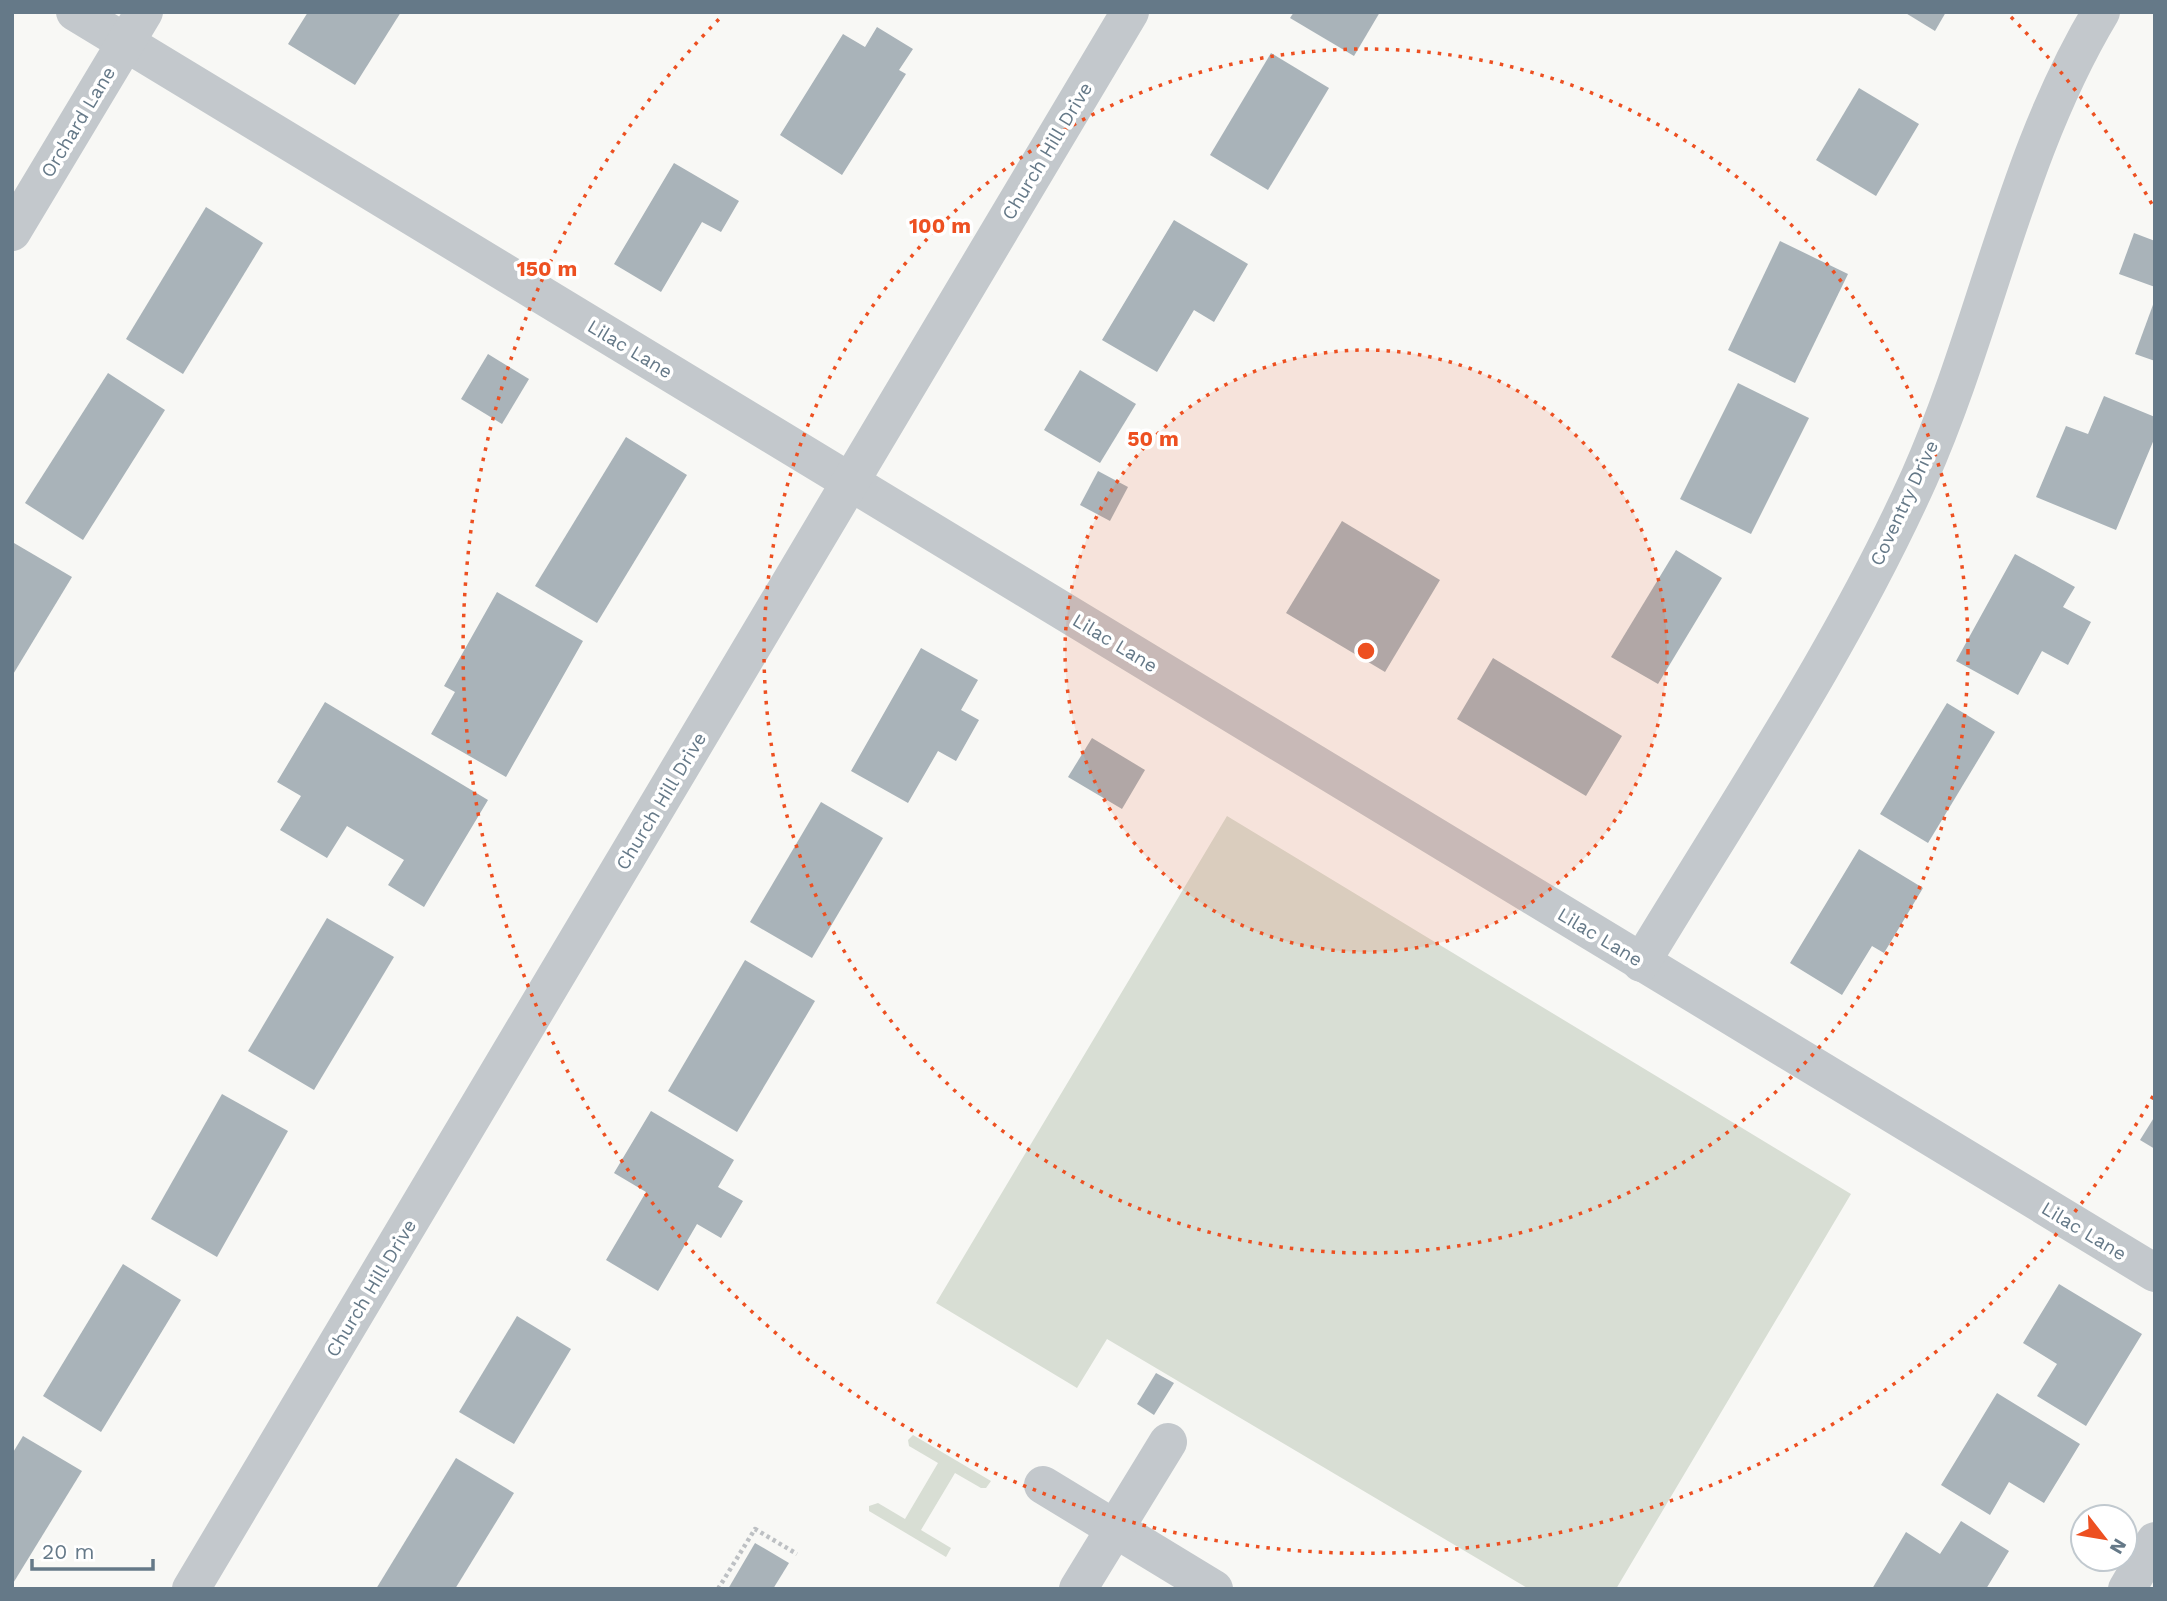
<svg xmlns="http://www.w3.org/2000/svg" width="2167" height="1601" font-family="'Work Sans',sans-serif">
<rect width="100%" height="100%" fill="#f8f8f5"/>
<g fill="#d8ded4">
<polygon points="1227,816 1851,1194 1616,1589 1529,1589 1107,1339 1077,1388 936,1303"/>
<polygon points="913,1435 991,1481 986,1488 981,1488 955,1473 921,1530 951,1548 946,1557 869,1511 869,1506 878,1503 905,1519 938,1463 909,1446 908,1440"/>
</g>
<g fill="#a9b3b9">
<polygon points="308,12 401,12 355,85 288,44"/>
<polygon points="1294,12 1380,12 1354,56 1290,18"/>
<polygon points="1904,12 1946,12 1935,31"/>
<polygon points="877,27 913,49 899,70 906,74 842,175 780,135 843,34 865,47"/>
<polygon points="1271,53 1329,88 1268,190 1210,155"/>
<polygon points="1859,88 1919,124 1876,196 1816,160"/>
<polygon points="674,163 739,201 721,232 702,222 661,292 614,264"/>
<polygon points="206,207 263,243 183,374 126,339"/>
<polygon points="1174,220 1248,264 1214,322 1194,310 1157,372 1102,340"/>
<polygon points="2134,233 2155,241 2155,287 2119,274"/>
<polygon points="1780,241 1848,274 1795,383 1728,350"/>
<polygon points="2154,302 2155,302 2155,361 2135,354"/>
<polygon points="488,354 529,379 502,424 461,399"/>
<polygon points="1080,370 1136,404 1100,463 1044,430"/>
<polygon points="108,373 165,410 83,540 25,503"/>
<polygon points="1738,383 1809,418 1751,534 1680,499"/>
<polygon points="2104,396 2155,417 2155,437 2116,530 2036,497 2066,426 2088,434"/>
<polygon points="626,437 687,475 597,623 535,586"/>
<polygon points="1098,471 1128,487 1110,521 1080,505"/>
<polygon points="1342,521 1440,580 1385,672 1286,613"/>
<polygon points="14,543 72,577 12,676 12,545"/>
<polygon points="1676,550 1722,578 1658,684 1611,657"/>
<polygon points="2015,554 2075,587 2063,607 2091,622 2068,665 2042,651 2018,695 1956,661"/>
<polygon points="497,592 583,641 506,777 431,734 455,692 444,686"/>
<polygon points="921,648 978,680 961,710 979,720 956,761 938,751 908,803 851,771"/>
<polygon points="1493,658 1622,736 1586,796 1457,719"/>
<polygon points="325,702 488,800 424,907 388,885 404,860 347,826 327,858 280,830 301,796 277,782"/>
<polygon points="1947,703 1995,732 1928,843 1880,814"/>
<polygon points="1092,738 1145,770 1122,809 1068,777"/>
<polygon points="821,802 883,838 812,958 750,922"/>
<polygon points="1859,849 1923,888 1884,953 1872,946 1842,995 1790,963"/>
<polygon points="327,918 394,957 314,1090 248,1051"/>
<polygon points="745,960 815,1001 737,1132 668,1091"/>
<polygon points="222,1094 288,1131 217,1257 151,1219"/>
<polygon points="651,1111 734,1160 718,1187 743,1201 721,1238 697,1224 658,1291 606,1260 646,1192 614,1173"/>
<polygon points="2155,1116 2155,1149 2140,1140"/>
<polygon points="123,1264 181,1300 101,1432 43,1396"/>
<polygon points="2059,1284 2142,1334 2086,1426 2037,1396 2057,1364 2023,1343"/>
<polygon points="517,1316 571,1349 514,1444 459,1412"/>
<polygon points="1156,1373 1174,1383 1154,1415 1137,1404"/>
<polygon points="1997,1393 2080,1444 2044,1503 2009,1482 1990,1515 1941,1485"/>
<polygon points="23,1436 82,1471 12,1585 12,1454"/>
<polygon points="456,1458 514,1493 455,1589 376,1589"/>
<polygon points="1961,1521 2009,1551 1986,1589 1872,1589 1906,1532 1940,1554"/>
<polygon points="755,1543 789,1563 773,1589 728,1589"/>
</g>
<g fill="none" stroke-linecap="round" stroke-linejoin="round">
<polyline stroke="#bdc0c3" stroke-width="4.5" stroke-dasharray="3.5 3.5" stroke-linecap="butt" points="718,1589 755,1529 797,1554"/>
<g stroke="#c3c8cc" stroke-width="38">
<polyline points="75,12 2155,1273"/>
<polyline points="12,232 144,12"/>
<path d="M1641 963C1737 804 1843 647 1919 478 1987 325 2014 157 2101 12"/>
<polyline points="1043,1485 1214,1589"/>
<polyline points="191,1589 1130,12"/>
<polyline points="1078,1589 1168,1442"/>
<polyline points="2127,1589 2155,1541"/>
</g>
</g>
<circle cx="1366" cy="651" r="301" fill="#ed5021" fill-opacity=".12"/>
<g fill="none" stroke="#ed5021" stroke-width="3.5" stroke-dasharray="3.5 7">
<circle cx="1366" cy="651" r="301"/>
<circle cx="1366" cy="651" r="602"/>
<path d="M2153 1096A904 904 0 1 1 721 17M2011 17A904 904 0 0 1 2153 206"/>
</g>
<g text-anchor="middle" dominant-baseline="central" stroke-width="7" stroke-linejoin="round" paint-order="stroke">
<g font-size="19" fill="#657988" stroke="#fff">
<text transform="translate(78 122) rotate(-59)">Orchard Lane</text>
<text transform="translate(1047 151) rotate(-59)">Church Hill Drive</text>
<text transform="translate(630 349) rotate(31)">Lilac Lane</text>
<text transform="translate(1904 503) rotate(-65)">Coventry Drive</text>
<text transform="translate(1115 643) rotate(31)">Lilac Lane</text>
<text transform="translate(661 801) rotate(-59)">Church Hill Drive</text>
<text transform="translate(1600 937) rotate(31)">Lilac Lane</text>
<text transform="translate(2084 1231) rotate(31)">Lilac Lane</text>
<text transform="translate(371 1288) rotate(-59)">Church Hill Drive</text>
</g>
</g>
<circle cx="1366" cy="651" r="10" fill="#ed5021" stroke="#fff" stroke-width="3.5"/>
<g font-size="21" text-anchor="middle" font-weight="bold" fill="#ed5021" stroke="#fff" stroke-width="7" stroke-linejoin="round" paint-order="stroke">
<text x="940" y="233">100 m</text>
<text x="547" y="276">150 m</text>
<text x="1153" y="446">50 m</text>
</g>
<rect width="2167" height="1601" fill="none" stroke="#657988" stroke-width="28"/>
<g transform="translate(2104 1538) rotate(121)"><circle r="33" fill="#ffffff" stroke="#c1c9cf" stroke-width="2"/>
<path d="M0-5L12 26L0 18L-12 26Z" fill="#ed5021"/>
<text y="-10" font-size="19" font-weight="bold" text-anchor="middle" fill="#657988">N</text>
</g>
<path d="M32 1559v10h121v-10" fill="none" stroke="#657988" stroke-width="3.5"/>
<text x="42" y="1559" font-size="21" fill="#657988" stroke="#ffffff" stroke-width="5" paint-order="stroke">20 m</text>
</svg>
